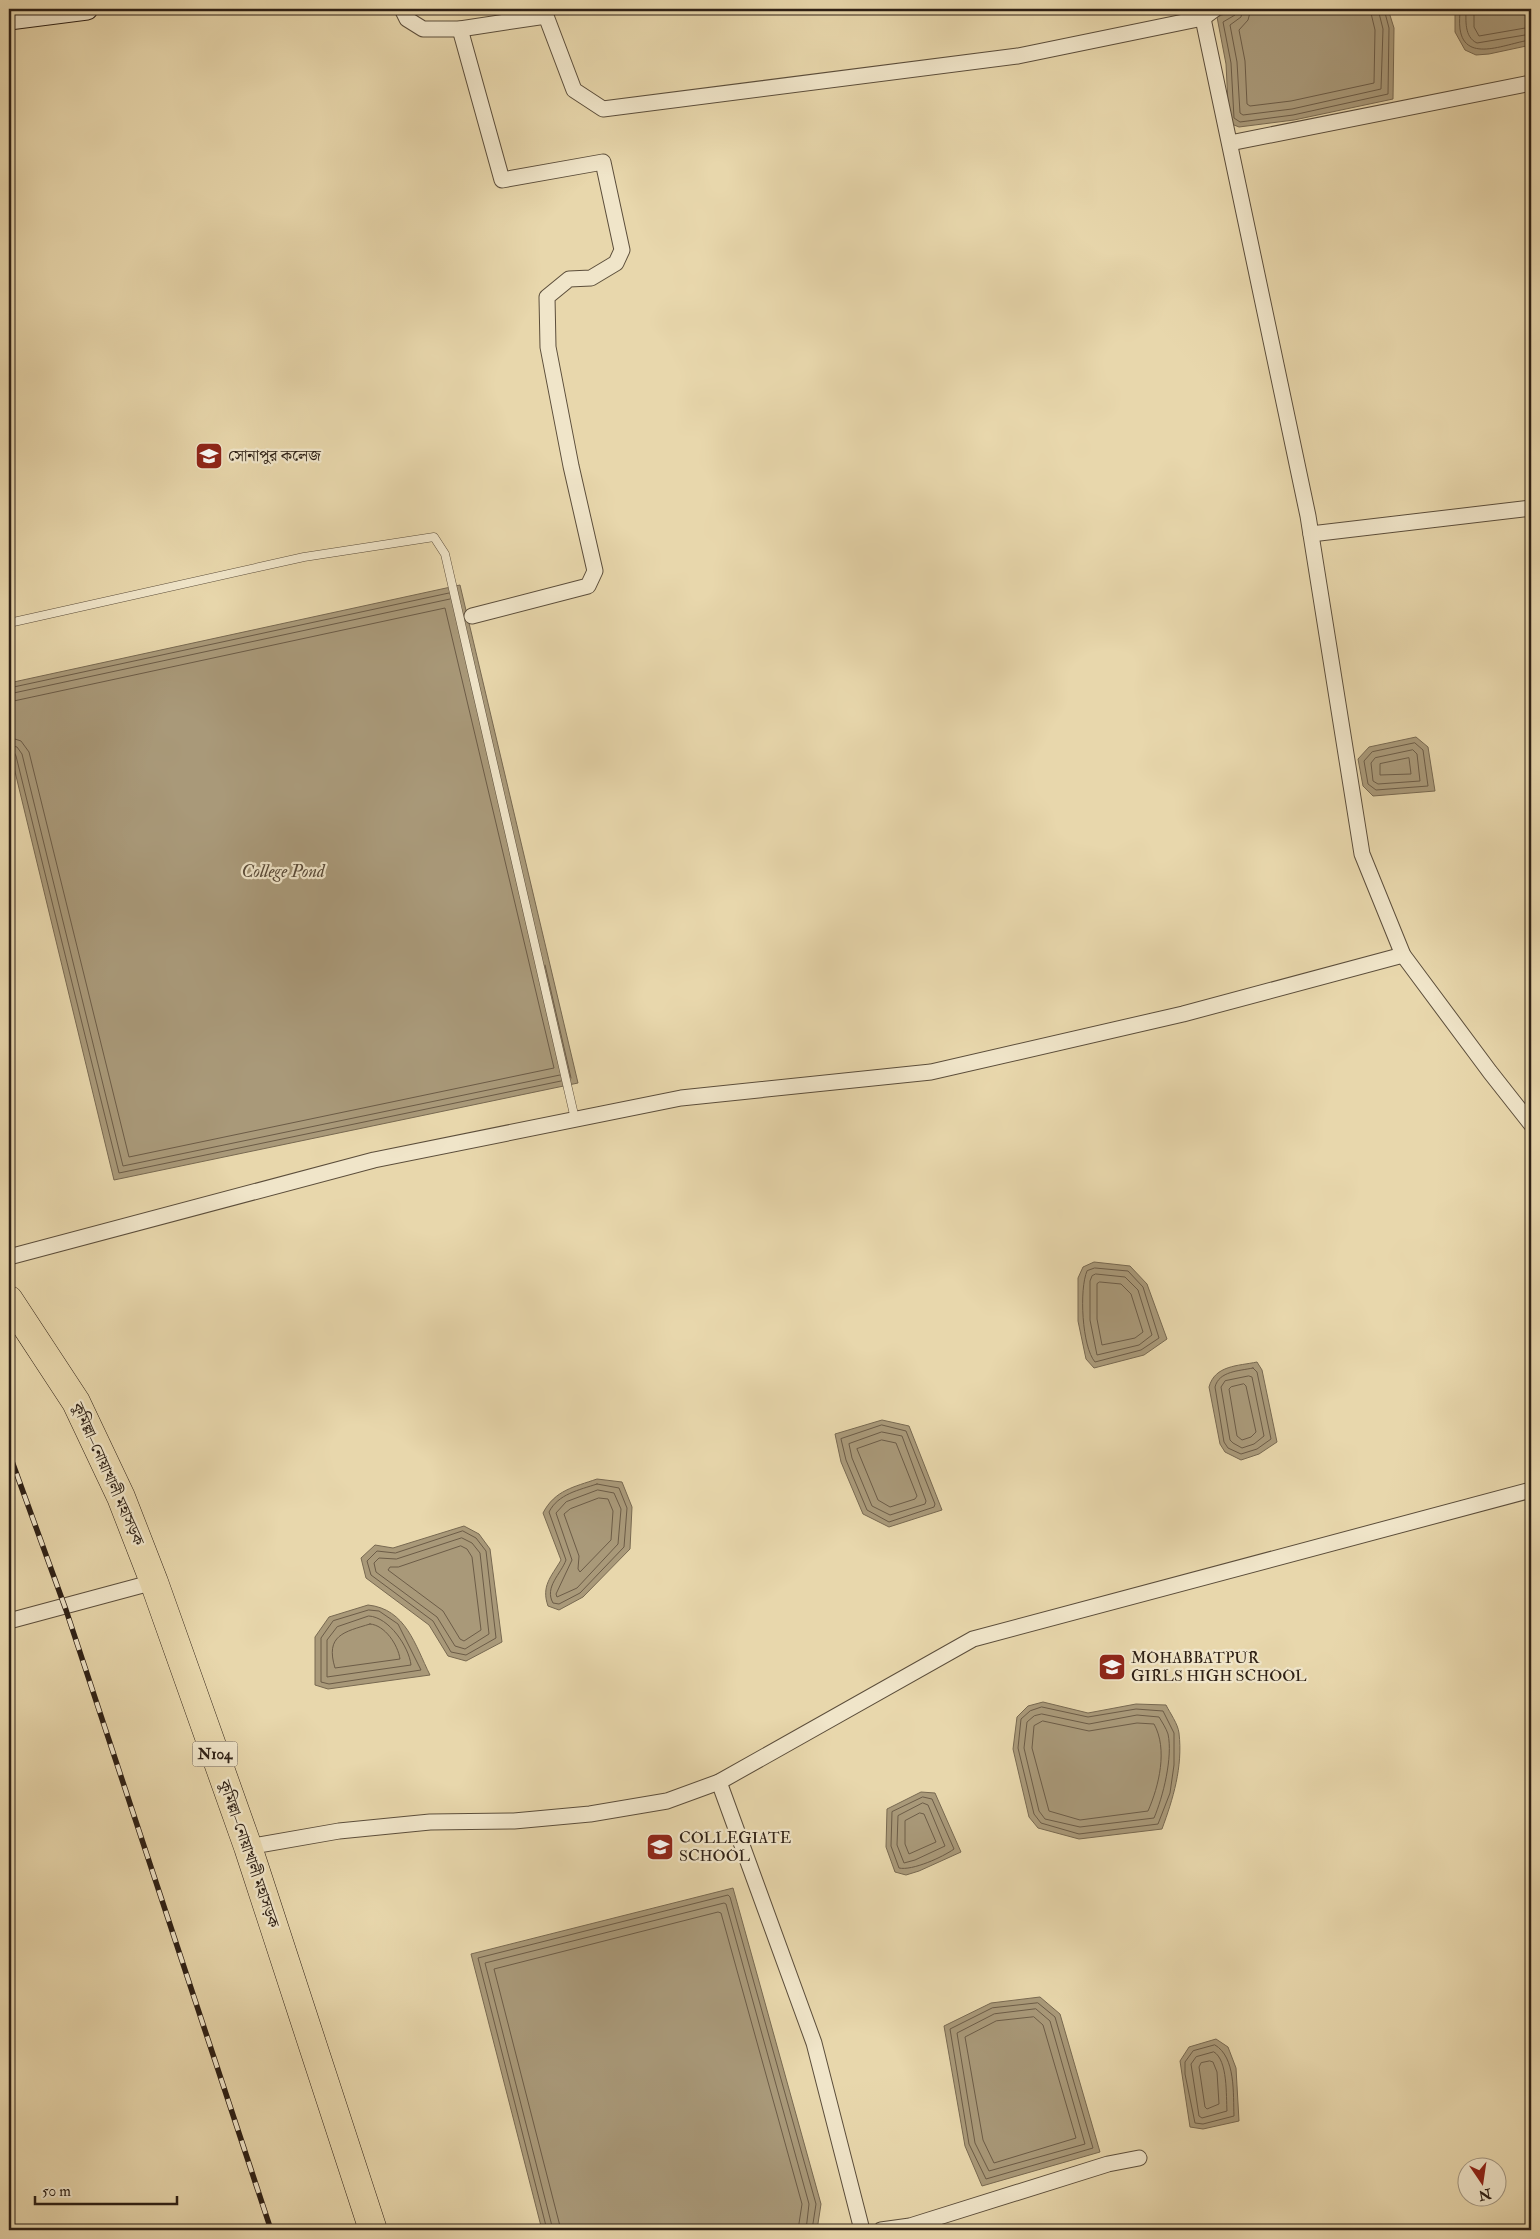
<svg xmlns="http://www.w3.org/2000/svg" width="1540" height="2239" font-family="'IM FELL Double Pica','Noto Serif Bengali',serif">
<rect width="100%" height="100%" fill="#e8d7ac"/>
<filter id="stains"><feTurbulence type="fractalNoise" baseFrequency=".004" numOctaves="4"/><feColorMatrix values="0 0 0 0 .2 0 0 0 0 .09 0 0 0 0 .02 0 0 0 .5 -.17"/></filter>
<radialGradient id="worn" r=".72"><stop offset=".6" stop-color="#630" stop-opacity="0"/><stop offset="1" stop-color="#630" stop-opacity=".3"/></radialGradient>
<g fill="#a99979" stroke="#786951">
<polygon points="1237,9 1388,9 1394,28 1393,99 1294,120 1239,127 1229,123 1226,64 1217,17"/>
<polygon points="1455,9 1531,9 1531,45 1489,54 1476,55 1465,50 1455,32"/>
<polygon points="460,585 578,1083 114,1180 9,747 9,683"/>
<polygon points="1416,737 1428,747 1435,791 1373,796 1363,786 1358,759 1369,747"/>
<polygon points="1094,1262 1130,1266 1147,1284 1167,1339 1144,1355 1094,1368 1086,1359 1078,1321 1078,1278 1083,1267"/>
<path d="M1257 1362 1262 1370 1277 1442 1259 1454 1241 1460 1225 1452 1220 1444 1209 1387C1215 1365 1238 1366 1257 1362Z"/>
<polygon points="882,1420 909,1426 942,1510 889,1527 863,1514 841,1462 835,1434"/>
<path d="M597 1479 622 1482 632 1507 630 1549 583 1597 559 1610 548 1606C541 1586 551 1577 561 1560L543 1513C555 1490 574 1487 597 1479Z"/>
<polygon points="464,1526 479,1534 490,1549 502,1642 466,1661 448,1656 429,1625 366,1578 361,1558 375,1545 393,1548"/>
<path d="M368 1605C406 1609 415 1645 430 1675L328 1689 315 1685V1637L329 1617Z"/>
<path d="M1043 1702 1088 1713 1136 1704 1166 1705C1170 1713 1178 1724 1179 1733 1183 1767 1173 1799 1162 1829L1079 1839 1038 1828 1029 1817 1013 1749 1017 1717 1028 1706Z"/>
<polygon points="921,1792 935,1793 961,1852 919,1871 906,1875 895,1872 886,1847 887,1809"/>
<polygon points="733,1888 821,2204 817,2230 542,2230 471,1954"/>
<polygon points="1040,1997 1060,2014 1100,2152 982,2186 965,2146 944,2026 991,2003"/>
<polygon points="1216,2039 1228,2047 1236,2068 1239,2121 1203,2129 1190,2127 1180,2061 1189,2047"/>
</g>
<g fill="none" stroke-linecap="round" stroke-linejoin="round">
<g stroke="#6c5c47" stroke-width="1">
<polyline points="1237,9 1235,15 1223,22 1231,63 1234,118 1240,122 1293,115 1388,94 1389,28 1384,9"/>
<polyline points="1243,9 1241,17 1230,25 1237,62 1240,113 1243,115 1292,109 1381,89 1383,29 1378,9"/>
<polyline points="1251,9 1248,20 1239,30 1245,61 1247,104 1250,106 1291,101 1374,83 1375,30 1370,9"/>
<path d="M1460 9C1460 15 1459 22 1460 29 1465 65 1509 42 1531 40"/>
<path d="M1466 9C1466 20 1464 37 1477 43L1531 34"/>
<polyline points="1474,9 1474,27 1479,36 1531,27"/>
<polyline points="9,688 449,593"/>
<polyline points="9,694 450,599"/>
<polyline points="9,702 445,608 554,1068 129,1157 29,752 21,741 9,737"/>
<polygon points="1415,743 1423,750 1428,786 1376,790 1368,784 1364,761 1372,752"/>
<polyline points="9,745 17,747 22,754 123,1166 560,1075"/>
<polygon points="1413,750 1417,754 1420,781 1378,784 1373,781 1371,763 1375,758"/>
<polyline points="9,751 14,752 16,756 119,1173 561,1081"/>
<polygon points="1409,758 1411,774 1380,775 1380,764"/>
<polyline points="545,965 571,1078"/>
<path d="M1095 1268 1128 1271 1143 1287 1159 1338 1141 1350 1095 1362C1082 1347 1079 1289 1087 1271Z"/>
<polygon points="1096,1274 1125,1277 1138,1290 1152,1335 1139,1345 1097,1355 1090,1320 1090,1281 1092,1276"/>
<polygon points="1100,1282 1121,1284 1131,1294 1143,1332 1135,1338 1102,1345 1097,1319 1097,1284"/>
<path d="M1253 1368 1257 1372 1271 1439 1257 1449 1241 1454 1228 1448 1224 1442 1215 1387C1219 1371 1239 1371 1253 1368Z"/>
<polygon points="1249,1376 1252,1377 1264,1436 1254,1444 1242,1448 1233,1443 1230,1440 1221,1387 1225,1381"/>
<polygon points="1244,1384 1246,1386 1256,1432 1251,1437 1242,1440 1237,1436 1229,1389 1231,1387"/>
<polygon points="882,1425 906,1431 935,1504 934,1507 889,1522 867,1510 846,1460 841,1439"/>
<polygon points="882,1432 902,1436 926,1501 925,1504 890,1515 872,1506 852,1458 849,1444"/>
<polygon points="882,1440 896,1443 917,1496 915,1499 890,1507 878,1500 857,1449"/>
<path d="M597 1484 619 1488 627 1508 624 1547 580 1593 559 1604 553 1603C544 1587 561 1574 566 1560L549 1512C558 1494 579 1490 597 1484Z"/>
<polygon points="598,1490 614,1493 621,1509 618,1544 577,1588 557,1597 556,1594 572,1560 556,1513 566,1502"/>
<polygon points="599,1498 608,1499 613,1511 611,1540 580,1572 578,1569 579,1556 564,1514 570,1509"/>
<polygon points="463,1531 476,1538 486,1551 496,1638 466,1655 451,1652 433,1621 371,1575 367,1561 377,1551 395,1553"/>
<polygon points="462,1538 472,1543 480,1553 489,1634 465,1649 455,1646 437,1617 376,1572 374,1563 379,1558 396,1559"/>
<polygon points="461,1546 467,1549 472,1557 481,1630 464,1641 460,1639 443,1611 388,1570 390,1567 398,1567"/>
<polygon points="369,1610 379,1611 398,1624 421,1670 329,1684 321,1682 321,1638 333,1621"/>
<path d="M369 1616C389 1617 409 1647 411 1665L327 1677V1640L337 1627Z"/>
<path d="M370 1624C385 1625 398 1645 400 1659L335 1668C325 1635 344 1632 370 1624Z"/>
<polygon points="1042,1707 1088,1717 1136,1709 1163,1711 1174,1733 1174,1765 1170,1793 1158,1824 1079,1834 1041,1823 1034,1814 1018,1748 1021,1719 1030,1711"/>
<path d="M1042 1714 1089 1724 1137 1715 1159 1717C1162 1722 1166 1728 1168 1734 1173 1757 1163 1797 1154 1818L1080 1827 1045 1819 1039 1811 1024 1748 1027 1722 1034 1716Z"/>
<path d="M1043 1721 1089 1731 1137 1723 1154 1724C1168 1749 1159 1786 1148 1811L1080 1820 1049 1811 1032 1748 1034 1726Z"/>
<path d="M923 1797 932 1799 954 1849C943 1857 912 1871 899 1868L891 1846 892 1812Z"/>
<polygon points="923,1803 928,1805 945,1846 915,1860 904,1863 897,1845 898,1816"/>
<polygon points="920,1813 924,1814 936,1842 909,1854 905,1844 905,1821"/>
<polygon points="1038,2003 1055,2017 1093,2148 986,2179 969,2144 950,2029 992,2008"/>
<polygon points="1036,2009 1050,2021 1085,2144 989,2171 975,2143 957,2033 994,2014"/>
<polygon points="1034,2017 1043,2025 1076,2138 994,2163 983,2140 965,2037 996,2021"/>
<path d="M1215 2045C1236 2057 1233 2094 1234 2116L1203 2124 1195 2123 1185 2074V2062L1193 2051Z"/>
<path d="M1214 2052C1228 2060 1226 2096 1227 2111L1202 2118 1199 2116 1191 2064 1196 2057Z"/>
<polygon points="1210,2061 1213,2062 1217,2072 1219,2104 1207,2109 1205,2107 1199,2067 1201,2063"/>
<polyline points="547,2230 478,1958 728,1895 730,1897 816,2204 812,2230"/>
<polyline points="553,2230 485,1963 724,1903 726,1904 809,2204 806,2230"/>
<polyline points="561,2230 494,1969 718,1912 721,1913 802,2204 798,2230"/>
</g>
<g stroke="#5c4e3b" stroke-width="9">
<polyline id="lane" points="9,623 304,557 434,537 445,554 575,1119"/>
</g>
<g stroke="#5c4e3b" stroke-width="17">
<g id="street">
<polyline points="402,9 407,19 423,29 460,29 546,16 574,90 603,109 1018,56 1203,18 1215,9"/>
<polyline points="1201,9 1308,516 1362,854 1403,955 1490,1072 1531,1124"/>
<polyline points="460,29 502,180 603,162 622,250 616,263 591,278 569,279 547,297 548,347 571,466 595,571 588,586 472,616"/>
<polyline points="1230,143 1531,83"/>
<polyline points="1311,534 1531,508"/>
<polyline points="9,1257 374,1160 681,1098 931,1072 1183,1014 1403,955"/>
<polyline points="9,1621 154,1582"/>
<polyline points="719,1782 814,2043 862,2230"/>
<polyline points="248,1847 339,1831 430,1822 514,1821 590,1814 667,1801 719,1782 973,1639 1531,1490"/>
<polyline points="881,2230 910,2226 1108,2164 1139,2158"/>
</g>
</g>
<g stroke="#2e2015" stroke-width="23">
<polyline id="secondary" points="9,19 87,9"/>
</g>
<g stroke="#2e2015" stroke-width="29">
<polyline id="highway" points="9,1300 76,1402 121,1497 154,1582 248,1847 373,2230"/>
</g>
<use href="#lane" stroke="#f0e5c9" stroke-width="8"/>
<use href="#street" stroke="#f0e5c9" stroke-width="15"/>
<use href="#secondary" stroke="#f0e5c9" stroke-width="21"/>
<use href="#highway" stroke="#e8d7ac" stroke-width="28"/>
<g stroke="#2e2015" stroke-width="5.5">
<polyline id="rail" points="9,1453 66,1610 271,2230"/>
</g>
<use href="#rail" stroke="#f0e5c9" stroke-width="4" stroke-dasharray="11" stroke-linecap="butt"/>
</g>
<defs>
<g id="university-square" transform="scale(1.4375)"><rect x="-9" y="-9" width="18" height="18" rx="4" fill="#8f2418" stroke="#f0e5c9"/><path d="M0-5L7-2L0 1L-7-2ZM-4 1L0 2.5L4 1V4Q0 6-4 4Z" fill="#fff"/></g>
<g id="school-square" transform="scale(1.4375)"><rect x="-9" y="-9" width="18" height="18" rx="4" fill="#8f2418" stroke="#f0e5c9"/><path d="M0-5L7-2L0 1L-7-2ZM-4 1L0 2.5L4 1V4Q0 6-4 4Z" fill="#fff"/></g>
</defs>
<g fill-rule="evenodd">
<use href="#university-square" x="209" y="456"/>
<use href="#school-square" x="1112" y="1667"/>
<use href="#school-square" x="660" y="1847"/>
</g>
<g text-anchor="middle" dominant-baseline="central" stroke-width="4.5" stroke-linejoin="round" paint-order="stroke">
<rect fill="#f0e5c9" stroke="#685b4b" stroke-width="1" x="192.5" y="1741.5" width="45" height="25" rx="4"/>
<g font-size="15" font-weight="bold" fill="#2e2015">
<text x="215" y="1754">N104</text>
</g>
<g font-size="16" fill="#2e2015" stroke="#f0e5c9" text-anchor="start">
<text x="228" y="456">সোনাপুর কলেজ</text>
<text x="1131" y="1658">MOHABBATPUR<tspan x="1131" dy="18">GIRLS HIGH SCHOOL</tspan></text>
<text x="679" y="1838">COLLEGIATE<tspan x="679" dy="18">SCHOOL</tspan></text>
</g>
<g font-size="16" fill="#2e2015" stroke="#f0e5c9">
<text transform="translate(108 1474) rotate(66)">কুমিল্লা–নোয়াখালী মহাসড়ক</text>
<text transform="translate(249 1854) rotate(71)">কুমিল্লা–নোয়াখালী মহাসড়ক</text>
</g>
<g font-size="18" font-style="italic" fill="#594a38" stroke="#f0e5c9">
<text x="283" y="871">College Pond</text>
</g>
</g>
<rect width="1540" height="2239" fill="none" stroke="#e8d7ac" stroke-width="30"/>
<rect x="10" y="10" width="1520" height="2219" fill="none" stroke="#2e2015" stroke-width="2.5"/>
<rect x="15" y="15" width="1510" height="2209" fill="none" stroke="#2e2015"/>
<g transform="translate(1482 2182) rotate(167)"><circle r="24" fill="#f0e5c9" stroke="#a29681"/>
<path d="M0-4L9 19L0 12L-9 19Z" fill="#8f2418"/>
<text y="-8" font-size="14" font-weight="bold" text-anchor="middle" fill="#2e2015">N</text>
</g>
<path d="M35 2196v8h142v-8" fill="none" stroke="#2e2015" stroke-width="2.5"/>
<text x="42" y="2196" font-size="15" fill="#2e2015" stroke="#f0e5c9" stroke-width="4" paint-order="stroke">50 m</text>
<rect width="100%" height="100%" filter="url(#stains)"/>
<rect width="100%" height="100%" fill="url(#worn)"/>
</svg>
